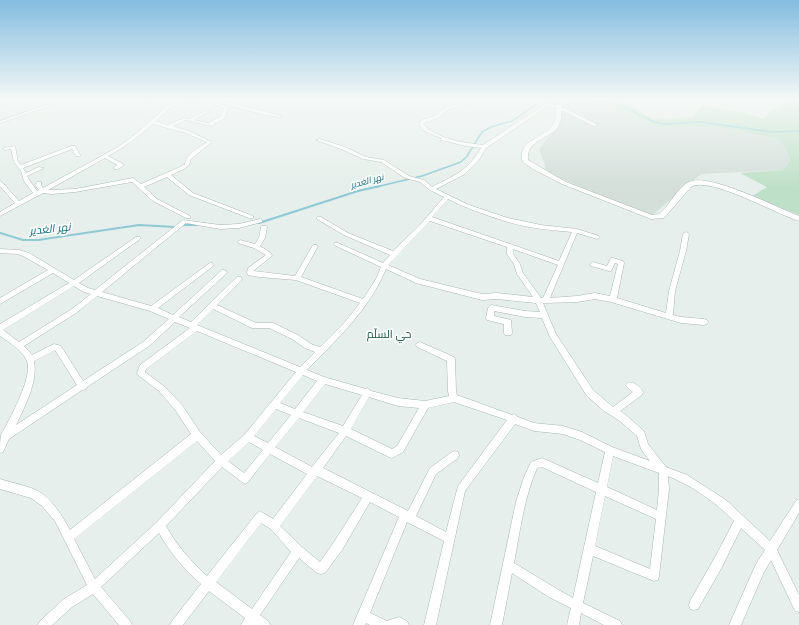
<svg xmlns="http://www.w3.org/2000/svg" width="799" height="625" font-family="'Nunito Sans',Cairo,sans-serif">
<rect width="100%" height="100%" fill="#e6efeb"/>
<polygon fill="#d4dfda" points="551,99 592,99 659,127 709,126 737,130 777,139 786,149 790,160 783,170 701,174 650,217 546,172 544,162 539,149 560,123 557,112 551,105"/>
<polygon fill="#bfe0c8" points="592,99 602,99 630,106 653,119 692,117 703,105 748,114 764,119 771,111 783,106 787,102 780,99 792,99 799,101 799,215 752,196 767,187 740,173 783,170 790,160 786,149 777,139 737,130 710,126 659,127"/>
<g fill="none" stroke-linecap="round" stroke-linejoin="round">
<g stroke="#8ec9d4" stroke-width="1.5">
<polyline points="591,99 624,107 652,121 664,124 701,122 772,132 799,131"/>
<polyline points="376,187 422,176 461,162 467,156 482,132 491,127 512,121 537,104"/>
</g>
<g stroke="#8ec9d4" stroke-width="2">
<polyline points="259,223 358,191 380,186"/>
<polyline points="182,225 197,225"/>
<polyline points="0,233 23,240 38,240 139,225 175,227"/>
</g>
<g stroke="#a8b8b2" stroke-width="1">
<g id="minor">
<polygon points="63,99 70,99 0,123 0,121"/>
<polygon points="148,99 152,99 152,101 149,102"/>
<path d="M175 99H180L174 105 185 100 195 102C192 103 188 102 185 103 179 105 178 108 172 106L156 121 168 125 184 118 190 119 204 111 210 112 205 113 194 120 208 123 221 116 224 108 202 99H209L228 107 225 118 211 126 186 120 173 126 189 131 212 142 191 159 189 165 184 169 171 175 193 193 253 216V218H249L189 195 167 177 144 187 157 199 190 216V218H186L153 201 132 182 75 192 52 194 43 193 0 216V212L15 203 0 186V181L2 182 19 201 33 193 24 181 21 171 14 162 11 149 5 150 3 149V148L15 146 18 162 21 165 71 146H75L80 155V156H76L72 149 23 168 26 173 39 167 44 168 27 176 30 181 37 191 39 190 35 185 37 182H41V185L43 188 118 147 137 133ZM153 124 185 133 207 142C199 148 186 154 185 164L180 167 141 184 133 178 75 189 48 190 105 158 117 165 114 167V169H118L123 166V164L108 156C125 147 139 136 153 124Z"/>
<path d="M466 99H471L462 106 450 108 438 118 426 122 423 124C436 139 465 143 483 145L544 105 524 99H533L560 106 598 125 594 126 557 108 548 106 486 148 479 160 465 174 436 189 469 205 508 218 541 225 577 229 599 236 600 237 599 238 597 239 577 233 550 298 577 296 595 293 610 296 618 264 615 263 611 271H609L591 266 590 264 593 262 607 266 611 258H613L623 261 624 263 617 298 666 313 669 291 680 251 683 234 686 232 688 233 689 234 686 251 675 291 673 315 681 317 704 319 707 320 708 322 707 324 704 325 681 323 611 302 595 299 577 302 543 303 556 334 593 390 613 407 633 392 627 387 626 385 627 383C633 381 641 387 643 392L642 395 620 411 626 415 644 431 648 444 666 467 687 475 726 500 770 541 796 501 799 499V513L777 550 799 595V612L795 611 771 560 764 572 741 625H729L756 564 765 550 741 528 722 567 698 609 694 610 690 609 689 605 690 601 714 559 734 521C715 502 693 486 668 476L669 489 659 576 658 580 654 581 593 556 583 603 620 621 622 625H604L581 613 579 625H567L571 608 549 597 512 573 502 625H490L516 502 524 477 531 462 542 458 598 483 605 452 580 440 563 434 534 431 515 424 465 491 436 625H424L444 541 407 522 370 613 387 621 399 617 407 621 409 625H370L366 623 365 625H353L399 517 370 502 342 550 325 573 321 574 317 573 299 558 260 615 268 621 270 625H241L245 618 209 591 183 625H170L172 621 201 584C184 569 170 553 159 533L101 587 130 621 132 625H119L93 594 72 607 52 625H38L40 621 64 599 87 585 55 521 42 506 31 498 0 489V479C12 483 25 485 36 490 52 498 62 516 70 530L191 434 176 411 159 391 138 375 137 373 140 365 190 328 175 322 149 346 87 387 86 389 82 390 9 439 3 452 0 453C0 448 0 440 1 435 9 420 33 378 27 361 22 350 9 342 0 336V324L69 283 53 273 0 304V298L48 270 25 257 18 254 0 253V249L19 250 29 253 74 280 136 237H140L141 238 140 239 79 283 88 288 95 290 183 220 220 225 239 224 260 219 262 220V222L239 228 220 229 186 223 102 292 151 306 210 263H212L213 265 212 267 158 308 173 315 222 270H224L227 272 226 274 179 317 191 322 237 277H241L242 279 241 281 217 305 256 323H273L298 335 311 344 320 347 345 322 360 303 296 280 259 277 248 275 247 273 248 268 266 255 254 248 238 243 237 242 240 240 255 244 259 238 261 227 262 226H266L267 227 265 238 260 246 271 253 272 256 253 271 295 276 313 245H317L318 246 301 277 363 299 376 279 381 267 334 245 333 244 334 243H338L383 263 390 255 344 235 317 219V217H321L348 233 393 251 420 225 444 197 430 190 420 182 405 178 381 162 363 159 341 149 316 140 320 139 345 147 366 157 384 160 409 176 424 180 432 187C455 175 468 171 481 148L466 146 441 140V138L424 131 419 124 422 120 434 116 448 106 460 104ZM448 199C466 208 485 215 505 221 527 228 550 230 572 232L559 261 432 217ZM430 221 507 247V254L514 264 517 274 533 297 497 293 482 294 420 279 388 265ZM513 249 558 265 543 298H541L523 273 520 264 513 254ZM386 269 416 283 482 300 497 299 536 303 540 312 525 311 491 305 488 308 486 318 487 320 504 324V333L505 335H511L512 333 511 320 494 316V311L525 317 542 318 550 337 587 396 604 411 620 421 637 436 641 449 650 461 612 447 582 432 563 426 534 423 518 417 514 414 512 415 457 395 456 391 455 359 454 357 420 342 417 343 416 345 417 347 447 361 448 391 449 396 425 401 398 398 371 391 368 388 366 389 324 377 307 370C337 339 369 310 386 269ZM74 286 84 292 91 294 72 309 19 342 3 330ZM97 296 150 311 169 319 143 342 83 381 61 346 54 344 32 355 24 346 76 313ZM213 309 252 328H269L292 339 305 348 315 352 300 367 197 325ZM197 331 296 372 245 434 221 455 200 432 182 405 165 387 145 372 146 369ZM55 350 77 385 16 425C25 406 38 382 34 361ZM303 375 317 381 295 409 280 403ZM325 384 362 395 343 426 303 412ZM369 397 398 406 419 408 397 446 392 449 351 429ZM454 402 507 420 458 486 446 532 416 516 436 474 458 458 459 455 458 452 455 451 452 452 430 468 408 511 323 468 346 436 389 457 392 458 403 452 428 408ZM276 409 291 415 268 443 254 436ZM299 418 339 433 312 467 275 447ZM197 441 215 461 157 522 95 579 74 539ZM249 442 263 450 244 473 228 461ZM270 454 307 474 273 519 260 511 257 513 207 576C191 561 177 546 166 526L222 467 245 484 248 482ZM613 456 659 473V489L657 510 607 487ZM542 467 596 492 573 598 557 589 514 563C520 531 524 498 537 468ZM317 476 362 498 334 542 320 562 302 547 280 526ZM605 496 656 519 650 569 595 546ZM261 523 271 529 291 552 252 609 216 582Z"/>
<polygon points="0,101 6,102 7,103 5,104 0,103"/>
<polygon points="220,101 228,102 282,116 280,117 265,115 220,103"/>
</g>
</g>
<g stroke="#a8b8b2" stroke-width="1">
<path id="tertiary" d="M559 99H565C564 103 562 105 562 108 561 115 562 120 558 127 548 140 526 140 528 160L566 182 652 215 659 214 662 211C671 203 678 187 689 182 708 172 778 208 799 216V221C778 215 708 175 691 187L664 218 651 219 562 184 533 169 523 162C515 143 542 138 552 126 557 120 555 115 556 108 557 105 559 103 559 99Z"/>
</g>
<use href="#minor" fill="#fff" fill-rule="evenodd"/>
<use href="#tertiary" fill="#fff" fill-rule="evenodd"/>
</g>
<linearGradient id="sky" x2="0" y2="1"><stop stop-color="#84bce0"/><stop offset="0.53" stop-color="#f4f8f6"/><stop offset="1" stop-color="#f4f8f6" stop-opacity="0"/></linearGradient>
<rect width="799" height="187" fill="url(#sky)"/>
<g text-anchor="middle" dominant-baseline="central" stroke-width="3.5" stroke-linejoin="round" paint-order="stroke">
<g font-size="9" font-style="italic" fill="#1c6f80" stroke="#f7fbf9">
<text transform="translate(367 181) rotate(-15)">نهر الغدير</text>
</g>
<g font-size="11" font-style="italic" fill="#1c6f80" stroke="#f7fbf9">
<text transform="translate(50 229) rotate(-6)">نهر الغدير</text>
</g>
<g font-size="11" fill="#1f5548" stroke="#f7fbf9">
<text x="389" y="334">حي السلّم</text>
</g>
</g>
</svg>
